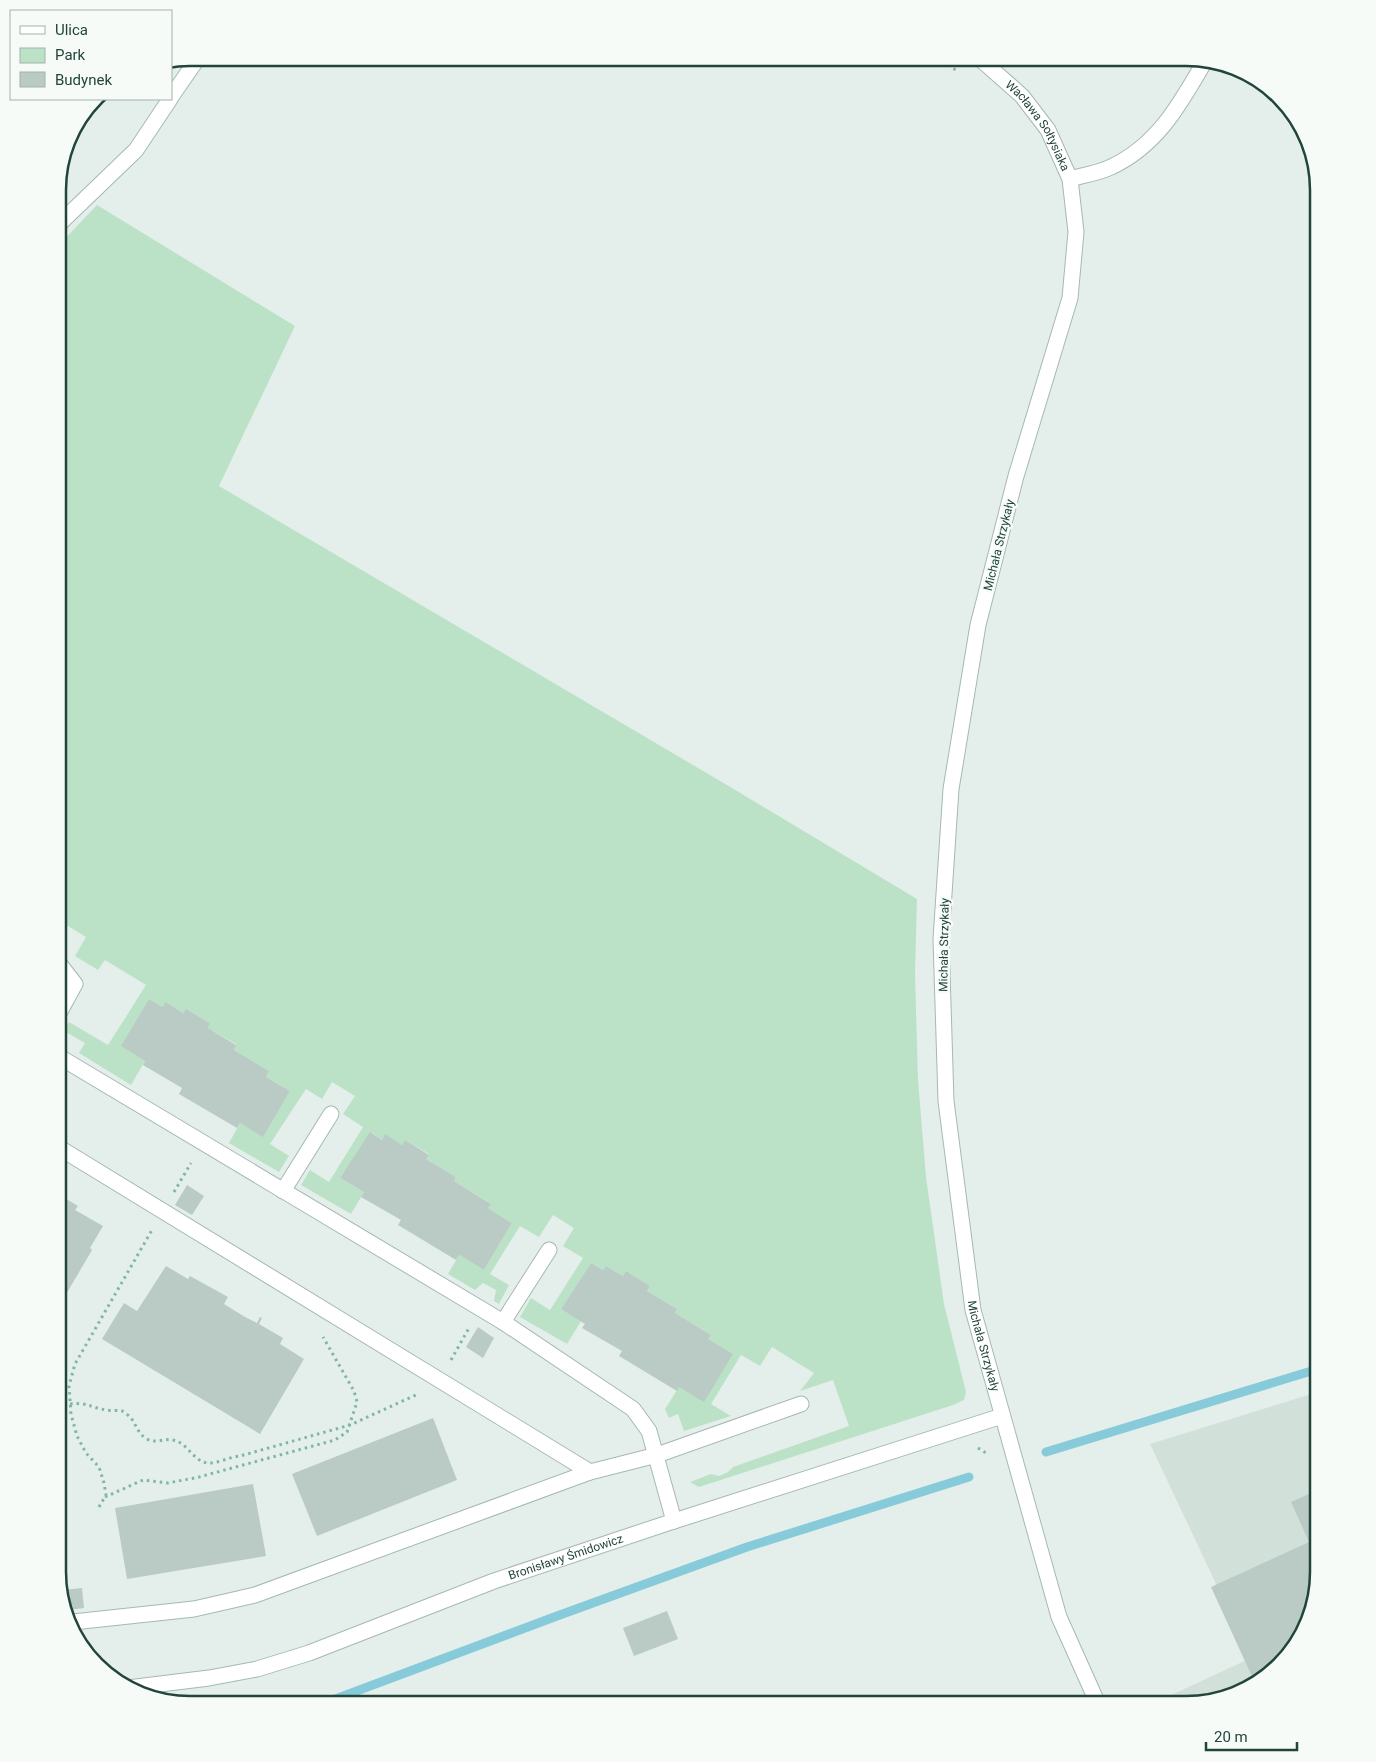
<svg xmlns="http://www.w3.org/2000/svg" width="1376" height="1762" font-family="Roboto,sans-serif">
<rect width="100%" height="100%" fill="#e4efeb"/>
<polygon fill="#d2e0da" points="1318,1392 1318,1572 1301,1638 1259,1682 1186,1704 1152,1704 1251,1658 1150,1444"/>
<polygon fill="#bbe2c7" points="97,205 295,326 219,486 727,785 917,899 915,973 918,1080 926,1177 944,1304 966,1392 964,1400 953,1405 699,1487 690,1482 711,1474 719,1476 728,1472 733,1467 849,1426 833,1380 800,1391 814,1373 772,1347 760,1366 741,1355 711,1404 731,1416 684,1431 678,1414 669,1418 665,1409 679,1387 704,1401 732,1354 708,1339 711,1335 675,1313 677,1309 647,1291 650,1286 626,1271 623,1276 606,1266 603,1270 591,1263 561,1309 581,1321 567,1344 520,1317 531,1298 550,1310 583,1258 563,1246 574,1228 553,1215 539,1237 520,1226 490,1274 509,1285 499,1304 494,1301 496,1290 483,1283 475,1290 448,1274 459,1255 484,1270 512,1223 488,1208 490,1203 454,1181 456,1177 426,1159 429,1154 405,1140 402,1145 385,1135 382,1140 372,1133 340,1178 364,1192 351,1214 301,1185 310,1170 329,1182 363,1127 343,1114 355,1096 332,1082 322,1099 306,1089 270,1144 289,1156 279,1172 229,1143 240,1123 263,1136 290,1091 266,1077 269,1071 234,1050 236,1044 208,1028 210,1023 186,1009 183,1013 165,1003 163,1007 149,999 122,1046 145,1061 131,1085 79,1053 85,1043 64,1031 69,1022 108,1045 146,985 105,960 98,970 75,956 86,937 58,920 58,246"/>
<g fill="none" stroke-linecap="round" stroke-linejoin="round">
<g stroke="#87cbda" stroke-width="9">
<polyline points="1046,1452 1318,1369"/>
<polyline points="322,1704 557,1616 747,1547 969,1477"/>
</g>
</g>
<g fill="#b9cbc4">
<polygon points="93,103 83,123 80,121"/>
<polygon points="149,999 163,1007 165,1002 183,1013 186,1009 210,1023 208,1028 236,1045 234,1050 269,1071 266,1077 290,1091 263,1137 240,1123 237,1128 179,1094 182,1088 143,1065 145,1061 121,1046"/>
<polygon points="370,1132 382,1140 385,1134 402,1145 405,1140 429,1155 426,1159 456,1177 454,1181 491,1204 488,1208 512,1223 484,1270 459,1255 456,1260 398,1225 401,1220 361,1197 364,1192 340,1178"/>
<polygon points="187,1185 204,1196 192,1215 175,1205"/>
<polygon points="58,1194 78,1206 75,1210 103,1226 90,1248 92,1250 58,1308"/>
<polygon points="591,1263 603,1270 606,1266 623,1276 626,1271 650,1286 647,1291 677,1309 675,1313 711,1335 708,1339 733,1354 704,1402 679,1387 677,1391 619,1356 622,1351 582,1328 585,1324 561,1309"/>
<polygon points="166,1266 188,1279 190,1276 228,1297 224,1304 245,1317 257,1323 260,1317 262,1318 259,1324 283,1338 280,1344 304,1359 260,1434 102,1339 124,1303 137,1311"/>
<polygon points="478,1327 494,1338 483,1358 466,1347"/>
<polygon points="433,1418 457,1480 317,1536 292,1474"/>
<polygon points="253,1484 266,1556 127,1579 115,1508"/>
<polygon points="1318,1490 1318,1572 1301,1638 1259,1682 1255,1683 1211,1587 1309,1542 1291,1502"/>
<polygon points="82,1588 84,1608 69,1610 63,1590"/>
<polygon points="667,1611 678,1639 634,1656 623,1628"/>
</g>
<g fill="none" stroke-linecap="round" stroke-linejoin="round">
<g stroke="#a6b8b3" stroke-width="17">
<g id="minor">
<path id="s1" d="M979 58 1022 96 1048 130 1070 179 1076 232 1070 298 1016 476 978 625 951 789 941 939 946 1101 973 1310 1059 1617 1098 1704"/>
<polyline points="171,97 198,58"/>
<path d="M1070 179C1084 175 1099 173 1111 167 1158 145 1180 104 1205 61"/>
<polyline points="58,225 136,150 170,99"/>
<polyline points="58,1015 75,984 58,962"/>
<polyline points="58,1056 503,1322 633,1409 649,1431 674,1521"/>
<polyline points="58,1147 590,1472 657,1455 801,1404"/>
<polyline points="283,1191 331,1114"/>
<polyline points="503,1322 549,1250"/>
<polyline points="73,1622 194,1609 255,1595 590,1472"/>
<path id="s2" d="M128 1688 209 1678 257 1669 309 1653 494 1581 674 1521 1002 1416"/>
</g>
</g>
<g stroke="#81b6a7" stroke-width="3" stroke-dasharray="2.5 4" stroke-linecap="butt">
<polyline points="937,58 959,72"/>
<polyline points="174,1192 191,1163"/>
<polyline points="451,1360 469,1328"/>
<path d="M70 1404C88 1402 91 1408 107 1410 112 1411 118 1410 122 1411 125 1412 129 1416 131 1418 137 1426 138 1434 147 1439 156 1444 165 1438 173 1440 188 1443 192 1460 207 1463 217 1464 229 1457 240 1456L350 1425 418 1394"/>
<polyline points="978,1448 989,1455"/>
<polyline points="105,1497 143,1480 168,1483 199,1477 335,1440 347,1432 357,1402 354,1391 323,1337"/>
<polyline points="99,1507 106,1495 104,1483 99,1467 86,1453 77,1436 71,1414 69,1386 75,1364 152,1230"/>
</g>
<use href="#minor" stroke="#fff" stroke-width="15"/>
</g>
<g text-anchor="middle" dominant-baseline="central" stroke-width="5" stroke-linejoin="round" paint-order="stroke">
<g font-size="12" fill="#21443b" stroke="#f6fbf8">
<text stroke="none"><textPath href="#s1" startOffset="91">Wacława Sołtysiaka</textPath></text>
<text transform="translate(999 545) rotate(-76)">Michała Strzykały</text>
<text transform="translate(944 945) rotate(-89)">Michała Strzykały</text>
<text stroke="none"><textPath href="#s1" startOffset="1340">Michała Strzykały</textPath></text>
<text stroke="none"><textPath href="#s2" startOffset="459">Bronisławy Śmidowicz</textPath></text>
</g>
</g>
<path d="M0 0H1376V1762H0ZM190 66H1186A124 124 0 0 1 1310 190V1572A124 124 0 0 1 1186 1696H190A124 124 0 0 1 66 1572V190A124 124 0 0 1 190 66Z" fill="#f6fbf8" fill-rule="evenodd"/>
<path fill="none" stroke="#21443b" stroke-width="2.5" d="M190 66H1186A124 124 0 0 1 1310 190V1572A124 124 0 0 1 1186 1696H190A124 124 0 0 1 66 1572V190A124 124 0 0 1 190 66Z"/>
<rect x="10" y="10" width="162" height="90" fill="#f6fbf8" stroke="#a1b2ac"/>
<rect x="20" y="26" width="25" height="8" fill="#ffffff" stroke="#a1b2ac"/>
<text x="55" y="35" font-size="15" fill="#21443b">Ulica</text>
<rect x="20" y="48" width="25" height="15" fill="#bbe2c7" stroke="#a1b2ac"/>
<text x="55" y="60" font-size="15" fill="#21443b">Park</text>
<rect x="20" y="72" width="25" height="15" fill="#b9cbc4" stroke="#a1b2ac"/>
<text x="55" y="85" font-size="15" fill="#21443b">Budynek</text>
<path d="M1206 1742v8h91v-8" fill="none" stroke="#21443b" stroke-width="2.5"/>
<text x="1214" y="1742" font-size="15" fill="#21443b" stroke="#f6fbf8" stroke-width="4" paint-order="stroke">20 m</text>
</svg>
